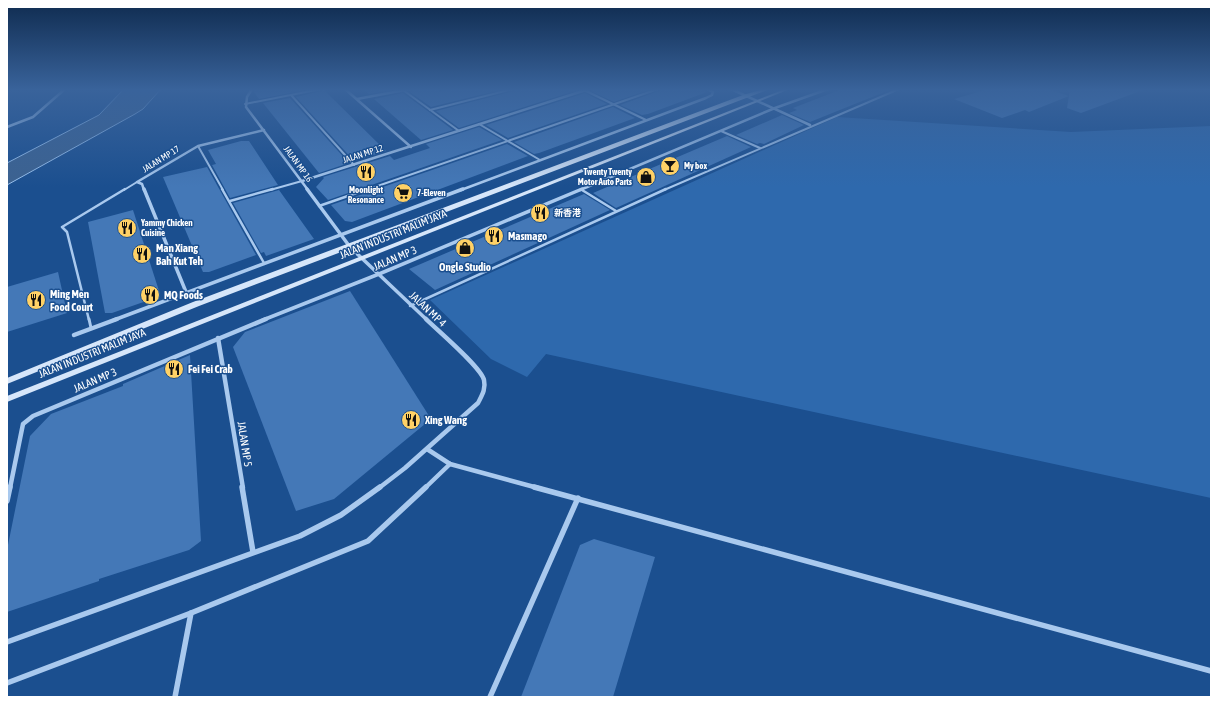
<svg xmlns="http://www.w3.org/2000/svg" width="1218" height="704" font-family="'Asap Condensed','Noto Sans SC',sans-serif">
<rect width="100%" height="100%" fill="#1b4f8f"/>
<polygon fill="#2e69ad" points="837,117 1071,132 1211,126 1211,498 546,354 527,377 491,359 430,300"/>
<polygon fill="#3c6290" stroke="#9cc4f0" points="124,89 161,89 143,109 135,114 7,185 7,163 99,115"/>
<g fill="#4478b7">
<polygon points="255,89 310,89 259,99 254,92"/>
<polygon points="323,89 386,151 354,161 296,97 321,91"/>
<polygon points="363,89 397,89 369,94"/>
<polygon points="413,89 439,89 439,92 453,89 504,89 431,107 410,92"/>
<polygon points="515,89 581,89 459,128 436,111 514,91"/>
<polygon points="592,89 651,89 614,102 591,91"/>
<polygon points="660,89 704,89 707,92 648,114 642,115 620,105 659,91"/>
<polygon points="842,89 892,89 810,122 789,113 797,110 793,108"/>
<polygon points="989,89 1047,89 1069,96 1029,112 1025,110 1002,118 954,99"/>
<polygon points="1070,89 1143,89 1143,90 1081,113 1067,108"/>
<polygon points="403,93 429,112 453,130 421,140 374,99"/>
<polygon points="585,93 607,104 508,138 486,125"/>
<polygon points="290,98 349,163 319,173 263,103"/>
<polygon points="613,107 635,118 539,153 534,154 514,142"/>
<polygon points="782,115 804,125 764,144 760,143 757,144 736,135"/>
<polygon points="479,127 502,140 328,200 316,187 324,178 323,177 390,156 394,160 430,148 426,144"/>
<polygon points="727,136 751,147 616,208 593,193"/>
<polygon points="241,141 249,141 278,185 230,198 212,165 216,164 208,150"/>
<polygon points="507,144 528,156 352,222 345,221 331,205"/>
<polygon points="207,167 256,255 209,272 203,272 163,177"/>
<polygon points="279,190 314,239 266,256 264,252 261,253 233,203"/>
<polygon points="584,194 610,210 435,290 409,269"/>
<polygon points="133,210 160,294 155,298 112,313 105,313 88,222"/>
<polygon points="58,272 67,313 7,332 7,287"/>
<polygon points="350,291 431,419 334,499 296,511 233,347 245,332"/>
<polygon points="190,355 201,541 189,550 99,579 99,581 7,612 7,550 30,436 51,414 123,386 123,384"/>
<polygon points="594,539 655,557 613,697 521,697 580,545"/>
</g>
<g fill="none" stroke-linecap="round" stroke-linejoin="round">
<g stroke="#a9c9ee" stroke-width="2">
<polyline points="403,90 459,131"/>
<polyline points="584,90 646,120"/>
<polyline points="291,95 354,165"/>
<polyline points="245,104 321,89"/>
<polyline points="430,110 513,89"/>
<polyline points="479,124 540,160"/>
<polyline points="721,131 760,148"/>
<polyline points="198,146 223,190"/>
<polyline points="124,190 137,182"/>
<polyline points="270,190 302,181"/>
<polyline points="366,190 658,89"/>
<polyline points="664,190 899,89"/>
</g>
<g stroke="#a9c9ee" stroke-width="2.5">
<polyline points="222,189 264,263"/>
<polyline points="582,190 616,211"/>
<polyline points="230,201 273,189"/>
<polyline points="319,206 368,189"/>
<polyline points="410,306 666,189"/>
<polyline points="89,320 67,232 62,227 125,189"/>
</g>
<polyline stroke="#a9c9ee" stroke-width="3" points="89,319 91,328"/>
<g stroke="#a9c9ee" stroke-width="2.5">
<polyline points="252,89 247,97 246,107 308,190"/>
<polyline points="345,89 411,147"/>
<polyline points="731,89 810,125"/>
<polyline points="357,99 410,89"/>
<polyline points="7,127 33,117 65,89"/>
<polyline points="302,181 589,89"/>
<polyline points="144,190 142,184 137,182 198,146 264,130"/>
<polyline points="461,190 706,98 712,95 713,92 707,89"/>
<polyline points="580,190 775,108 828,89"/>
</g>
<g stroke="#a9c9ee" stroke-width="3.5">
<polyline points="144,189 186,292"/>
<polyline points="307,189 350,247 427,320"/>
<polyline points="114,320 463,189"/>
<polyline points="263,320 379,274 582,189"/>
</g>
<g stroke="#a9c9ee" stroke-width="4.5">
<polyline points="74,335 117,319"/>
<polyline points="218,338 243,488"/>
<polyline points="427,449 450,464 538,488"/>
<polyline points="10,488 23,424 33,416 266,319"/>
<path d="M379 488 405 468 478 403C482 395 486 389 484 380 481 367 437 330 426 319"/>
<polyline points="425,488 450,464"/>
</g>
<g stroke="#a9c9ee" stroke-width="5.5">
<polyline points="242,487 253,552"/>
<polyline points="534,487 1211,671"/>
<polyline points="7,501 10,487"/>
<polyline points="7,642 300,536 341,515 380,487"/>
<polyline points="7,683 191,613 368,541 426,487"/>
<polyline points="175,697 191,613"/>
<polyline points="490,697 578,498"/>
</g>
<g fill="#d6e6fa" fill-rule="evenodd">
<polygon points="764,89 770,89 199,306 7,384 7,378 193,302 743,95"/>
<polygon points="785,89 790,89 7,402 7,396"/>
</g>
</g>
<linearGradient id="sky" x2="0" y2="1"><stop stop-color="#0f2b4f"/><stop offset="0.48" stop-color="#39639b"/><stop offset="1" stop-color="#39639b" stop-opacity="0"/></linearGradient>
<rect width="1218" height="187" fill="url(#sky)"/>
<defs>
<g id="bar-disc" transform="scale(1)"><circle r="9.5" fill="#ffd166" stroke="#1b4f8f"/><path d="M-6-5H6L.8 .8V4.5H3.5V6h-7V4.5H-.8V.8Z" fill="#111"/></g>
<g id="restaurant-disc" transform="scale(1)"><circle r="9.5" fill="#ffd166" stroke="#1b4f8f"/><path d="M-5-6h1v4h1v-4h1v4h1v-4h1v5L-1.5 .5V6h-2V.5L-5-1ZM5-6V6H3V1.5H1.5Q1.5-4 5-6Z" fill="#111"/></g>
<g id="shop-disc" transform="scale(1)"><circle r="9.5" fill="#ffd166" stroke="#1b4f8f"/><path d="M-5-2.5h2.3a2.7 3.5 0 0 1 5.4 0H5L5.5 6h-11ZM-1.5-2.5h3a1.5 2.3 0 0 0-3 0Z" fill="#111"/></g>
<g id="supermarket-disc" transform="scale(1)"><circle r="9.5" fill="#ffd166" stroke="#1b4f8f"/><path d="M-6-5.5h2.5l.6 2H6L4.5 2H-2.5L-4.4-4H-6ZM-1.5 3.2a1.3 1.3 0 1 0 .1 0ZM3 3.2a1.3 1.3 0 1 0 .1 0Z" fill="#111"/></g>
</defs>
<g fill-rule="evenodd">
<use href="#bar-disc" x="670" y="166"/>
<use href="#restaurant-disc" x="366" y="172"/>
<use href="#shop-disc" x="646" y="177"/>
<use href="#supermarket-disc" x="403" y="193"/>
<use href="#restaurant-disc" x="540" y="213"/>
<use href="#restaurant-disc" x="127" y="228"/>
<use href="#restaurant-disc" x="494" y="236"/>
<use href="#shop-disc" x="465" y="248"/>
<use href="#restaurant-disc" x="142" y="254"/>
<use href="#restaurant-disc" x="150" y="295"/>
<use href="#restaurant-disc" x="36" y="300"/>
<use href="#restaurant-disc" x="174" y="369"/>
<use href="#restaurant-disc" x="411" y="420"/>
</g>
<g text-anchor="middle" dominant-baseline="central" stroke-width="3" stroke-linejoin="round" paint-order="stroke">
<g font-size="9" fill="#fff" stroke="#1b4f8f">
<text transform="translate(363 154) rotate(-18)">JALAN MP 12</text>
<text transform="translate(161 159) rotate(-32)">JALAN MP 17</text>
<text transform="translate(298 164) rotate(54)">JALAN MP 16</text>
</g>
<g font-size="9" font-weight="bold" fill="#fff" stroke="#1b4f8f" text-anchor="start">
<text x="684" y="166">My box</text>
<text x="632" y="172" text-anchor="end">Twenty Twenty<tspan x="632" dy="10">Motor Auto Parts</tspan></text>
<text x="366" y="190" text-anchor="middle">Moonlight<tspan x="366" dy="10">Resonance</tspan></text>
<text x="417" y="193">7-Eleven</text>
<text x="554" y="213">新香港</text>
<text x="141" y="223">Yammy Chicken<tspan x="141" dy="10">Cuisine</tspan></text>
</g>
<g font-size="11" fill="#fff" stroke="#1b4f8f">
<text transform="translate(393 234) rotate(-22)">JALAN INDUSTRI MALIM JAYA</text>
<text transform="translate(395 258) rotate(-23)">JALAN MP 3</text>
<text transform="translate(428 309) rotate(43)">JALAN MP 4</text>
<text transform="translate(92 353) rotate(-22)">JALAN INDUSTRI MALIM JAYA</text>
<text transform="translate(95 380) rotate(-23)">JALAN MP 3</text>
<text transform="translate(245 444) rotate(81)">JALAN MP 5</text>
</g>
<g font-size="11" font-weight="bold" fill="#fff" stroke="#1b4f8f" text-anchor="start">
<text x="508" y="236">Masmago</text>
<text x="156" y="248">Man Xiang<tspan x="156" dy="13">Bah Kut Teh</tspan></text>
<text x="465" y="267" text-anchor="middle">Ongle Studio</text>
<text x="50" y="294">Ming Men<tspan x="50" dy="13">Food Court</tspan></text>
<text x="164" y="295">MQ Foods</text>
<text x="188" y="369">Fei Fei Crab</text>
<text x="425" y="420">Xing Wang</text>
</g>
</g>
<rect width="1218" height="704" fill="none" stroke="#ffffff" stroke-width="16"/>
</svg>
